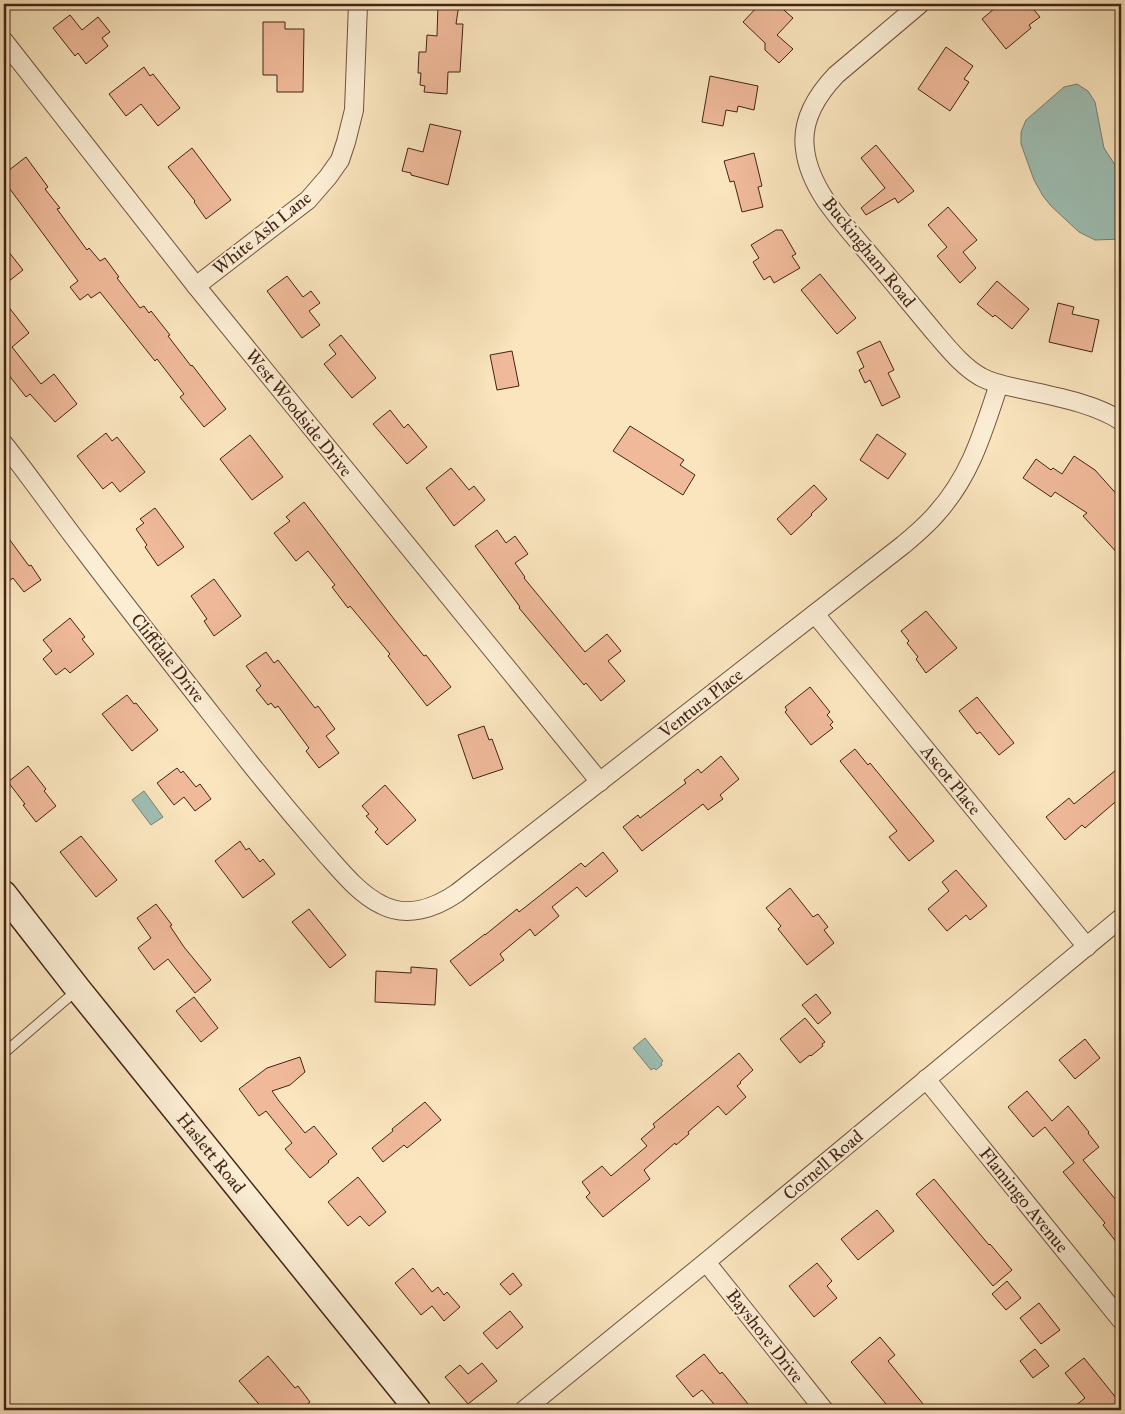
<svg xmlns="http://www.w3.org/2000/svg" width="1125" height="1414" font-family="'IM FELL Great Primer',serif">
<rect width="100%" height="100%" fill="#fae5be"/>
<filter id="stains"><feTurbulence type="fractalNoise" baseFrequency=".004" numOctaves="4"/><feColorMatrix values="0 0 0 0 .2 0 0 0 0 .09 0 0 0 0 .02 0 0 0 .5 -.17"/></filter>
<radialGradient id="worn" r=".72"><stop offset=".6" stop-color="#630" stop-opacity="0"/><stop offset="1" stop-color="#630" stop-opacity=".3"/></radialGradient>
<g fill="#9ebfb4" stroke="#7a8174">
<polygon points="1077,84 1088,91 1095,102 1104,148 1121,174 1121,239 1095,240 1079,232 1051,206 1043,196 1034,180 1021,144 1021,132 1026,120 1064,87"/>
<polygon points="144,791 163,817 151,825 132,800"/>
<polygon points="645,1038 663,1061 661,1063 662,1065 656,1070 654,1068 651,1070 633,1048"/>
</g>
<g fill="#f0ba9a" stroke="#432415">
<polygon points="438,4 459,4 456,24 463,24 460,72 448,72 447,94 424,92 425,86 420,85 421,73 418,73 419,52 426,52 427,35 437,36"/>
<polygon points="760,4 777,4 793,18 777,35 793,49 779,63 765,50 765,43 743,22"/>
<polygon points="1000,4 1029,4 1040,17 1029,25 1031,28 1006,49 982,19"/>
<polygon points="70,15 82,30 98,17 110,32 102,38 108,46 86,64 78,53 75,56 53,28"/>
<polygon points="263,22 285,22 285,29 304,29 303,92 277,92 277,75 263,75"/>
<polygon points="946,47 973,66 964,79 969,82 950,111 918,89"/>
<polygon points="144,67 150,76 153,74 180,108 158,126 141,104 126,116 109,94"/>
<polygon points="710,76 758,86 754,110 738,106 737,112 726,110 723,126 702,122"/>
<polygon points="430,124 461,131 448,185 411,175 411,173 402,171 408,148 423,152"/>
<polygon points="876,145 914,191 898,203 895,198 866,215 861,208 885,188 861,158"/>
<polygon points="192,148 231,200 206,219 194,202 195,201 168,167"/>
<polygon points="754,153 762,186 758,187 763,207 742,212 734,181 730,182 724,161"/>
<polygon points="26,157 48,187 45,189 60,208 57,209 87,250 89,248 100,261 105,258 119,277 117,278 140,308 144,306 149,313 151,311 170,335 168,336 191,366 192,365 226,409 204,427 180,397 184,394 157,359 155,361 100,292 91,298 88,294 80,300 70,287 78,281 4,181 4,174"/>
<polygon points="948,207 977,240 963,252 976,268 960,283 937,256 947,247 928,225"/>
<polygon points="776,230 782,230 796,254 792,256 800,268 774,283 770,276 764,280 753,262 759,258 751,245"/>
<polygon points="4,246 23,270 4,285"/>
<polygon points="820,274 856,318 837,334 801,290"/>
<polygon points="287,276 303,297 311,291 320,303 309,311 320,325 302,338 267,291"/>
<polygon points="997,281 1029,309 1012,329 995,315 993,317 977,304"/>
<polygon points="4,301 29,333 12,347 41,384 54,374 77,404 55,422 30,394 26,397 4,369"/>
<polygon points="1058,303 1074,307 1072,314 1099,320 1092,352 1049,342"/>
<polygon points="341,335 376,378 352,398 324,364 336,354 329,345"/>
<polygon points="880,341 894,370 888,373 900,397 882,406 870,380 865,383 859,370 864,367 857,352"/>
<polygon points="512,351 519,386 497,390 490,355"/>
<polygon points="390,410 404,428 408,424 427,447 407,464 373,424"/>
<polygon points="630,426 684,460 680,465 695,475 683,495 613,451"/>
<polygon points="106,433 112,441 117,437 145,472 120,492 112,482 103,489 77,456"/>
<polygon points="877,434 906,454 888,479 860,460"/>
<polygon points="250,435 283,477 252,500 220,459"/>
<polygon points="1074,456 1095,470 1121,499 1121,557 1083,516 1087,513 1055,492 1051,497 1023,478 1036,459 1051,470 1053,468 1062,474"/>
<polygon points="451,468 469,490 474,486 485,500 454,526 426,488"/>
<polygon points="814,485 827,499 811,514 812,515 791,535 777,519"/>
<polygon points="304,502 394,619 424,656 426,655 451,687 427,706 388,656 390,654 350,606 348,608 332,587 335,585 308,551 296,561 274,533 290,521 286,517"/>
<polygon points="155,508 184,547 158,566 145,547 147,545 136,529 144,523 140,519"/>
<polygon points="497,530 506,543 515,536 528,554 515,563 525,577 524,578 585,652 607,634 621,651 608,661 625,681 601,701 586,683 584,685 519,608 520,607 475,546"/>
<polygon points="4,532 29,566 31,565 41,580 24,592 13,578 4,585"/>
<polygon points="214,579 241,616 214,636 204,621 207,619 191,596"/>
<polygon points="926,611 957,648 926,673 916,659 918,657 907,643 909,641 901,631"/>
<polygon points="70,618 85,637 82,639 94,654 70,673 65,668 56,675 43,659 52,651 43,640"/>
<polygon points="266,652 274,663 278,660 315,708 318,706 335,729 326,736 339,753 319,768 306,751 309,748 278,706 275,708 271,703 268,705 256,690 261,686 246,666"/>
<polygon points="810,687 830,712 827,715 833,722 830,725 833,728 811,745 785,712 787,710 785,707"/>
<polygon points="127,695 134,704 136,703 158,730 132,751 102,714"/>
<polygon points="977,697 1014,743 999,755 980,732 977,734 959,711"/>
<polygon points="484,726 489,740 492,739 503,769 473,779 458,735"/>
<polygon points="855,749 868,765 870,763 934,841 909,861 889,837 897,831 840,761"/>
<polygon points="721,756 739,779 720,795 723,799 708,810 703,804 642,851 623,827 638,815 640,818 686,783 684,780 698,769 701,773"/>
<polygon points="28,766 46,789 44,791 56,806 36,822 23,805 25,804 8,782"/>
<polygon points="1121,766 1121,797 1085,828 1082,825 1065,840 1046,817 1069,798 1074,804"/>
<polygon points="177,768 181,773 183,771 196,787 200,784 211,799 195,811 184,797 174,805 157,783"/>
<polygon points="385,785 416,820 387,845 375,832 378,829 366,816 369,814 362,806"/>
<polygon points="81,836 117,880 96,897 60,852"/>
<polygon points="240,841 246,850 249,848 260,862 263,859 275,874 243,898 215,861"/>
<polygon points="603,852 618,871 586,897 577,887 552,907 559,916 535,936 530,929 500,954 504,960 470,986 450,961 485,934 485,935 517,909 519,912 581,863 585,867"/>
<polygon points="956,870 987,906 970,920 966,915 947,931 928,909 949,891 942,882"/>
<polygon points="790,888 813,917 818,914 828,927 824,930 834,943 807,965 778,929 781,926 766,908"/>
<polygon points="156,904 172,925 170,926 184,947 211,980 195,993 168,959 154,970 138,948 151,938 137,918"/>
<polygon points="309,909 346,955 330,968 292,922"/>
<polygon points="411,967 437,969 435,1005 375,1002 376,971 411,973"/>
<polygon points="816,994 831,1013 818,1024 802,1005"/>
<polygon points="194,997 218,1028 201,1042 176,1011"/>
<polygon points="805,1018 825,1042 822,1044 823,1046 811,1056 810,1055 800,1063 780,1039"/>
<polygon points="1085,1039 1100,1058 1075,1079 1059,1060"/>
<polygon points="739,1053 753,1070 740,1082 741,1083 737,1086 746,1097 726,1115 718,1106 688,1132 689,1134 676,1145 675,1143 644,1170 650,1179 603,1217 586,1197 590,1193 582,1182 602,1166 611,1176 647,1146 641,1139 655,1127 653,1124"/>
<polygon points="300,1057 305,1072 290,1085 272,1091 279,1101 305,1133 314,1126 337,1154 328,1161 329,1162 310,1178 285,1149 292,1143 266,1111 259,1116 239,1089 267,1068"/>
<polygon points="1027,1091 1052,1121 1068,1106 1089,1132 1088,1133 1099,1147 1083,1160 1121,1206 1121,1248 1103,1225 1105,1223 1063,1172 1074,1163 1045,1127 1033,1137 1008,1107"/>
<polygon points="425,1102 441,1120 407,1148 404,1145 383,1162 372,1148 393,1131 392,1129"/>
<polygon points="358,1177 386,1212 369,1226 360,1216 348,1226 328,1202"/>
<polygon points="934,1179 989,1245 990,1244 1012,1270 993,1286 916,1194"/>
<polygon points="877,1210 894,1231 858,1260 841,1239"/>
<polygon points="817,1263 832,1281 827,1286 837,1298 814,1317 789,1286"/>
<polygon points="413,1268 432,1292 438,1287 444,1295 447,1292 460,1307 444,1321 432,1306 421,1315 395,1283"/>
<polygon points="513,1273 522,1285 510,1295 500,1284"/>
<polygon points="1007,1281 1021,1298 1006,1310 992,1294"/>
<polygon points="1039,1303 1060,1330 1041,1344 1020,1318"/>
<polygon points="510,1311 523,1327 497,1349 483,1333"/>
<polygon points="880,1337 895,1355 888,1361 928,1410 891,1410 851,1362"/>
<polygon points="1035,1349 1049,1366 1033,1378 1020,1361"/>
<polygon points="704,1354 720,1374 722,1372 753,1410 719,1410 702,1390 693,1397 676,1376"/>
<polygon points="268,1356 295,1388 298,1386 310,1402 300,1410 264,1410 239,1381"/>
<polygon points="1084,1358 1121,1404 1121,1410 1070,1410 1085,1398 1065,1373"/>
<polygon points="482,1363 497,1381 468,1404 445,1377 460,1365 468,1374"/>
</g>
<g fill="none" stroke-linecap="round" stroke-linejoin="round">
<g stroke="#71543f" stroke-width="11">
<polyline id="lane" points="4,1053 76,991"/>
</g>
<g stroke="#71543f" stroke-width="20">
<g id="street">
<path d="M920 4 836 75C817 95 801 121 805 149 807 168 816 186 826 201 846 229 870 254 891 280 906 298 920 315 935 333 949 349 962 366 981 377 994 384 1007 386 1021 389 1052 396 1094 403 1121 421"/>
<polyline points="4,41 196,286 600,782"/>
<polyline points="196,286 308,200 328,177 340,160 346,142 354,110 358,4"/>
<path d="M4 444C32 479 58 517 86 553 139 623 194 692 249 762 273 792 298 822 324 852 341 871 359 894 382 905 407 918 435 908 457 893L903 545C915 535 927 525 937 513 971 475 983 432 999 384"/>
<polyline points="815,614 1087,947"/>
<polyline points="926,1079 1121,1320"/>
<polyline points="706,1262 824,1410"/>
<polyline points="524,1410 706,1262 1121,918"/>
</g>
</g>
<g stroke="#432415" stroke-width="28">
<polyline id="secondary" points="4,894 78,989 418,1410"/>
</g>
<use href="#lane" stroke="#fceed5" stroke-width="9"/>
<use href="#street" stroke="#fceed5" stroke-width="18"/>
<use href="#secondary" stroke="#fceed5" stroke-width="25"/>
</g>
<g text-anchor="middle" dominant-baseline="central" stroke-width="4" stroke-linejoin="round" paint-order="stroke">
<g font-size="18" fill="#432415" stroke="#fceed5">
<text transform="translate(262 233) rotate(-39)">White Ash Lane</text>
<text transform="translate(869 252) rotate(51)">Buckingham Road</text>
<text transform="translate(299 413) rotate(51)">West Woodside Drive</text>
<text transform="translate(168 658) rotate(52)">Cliffdale Drive</text>
<text transform="translate(701 703) rotate(-38)">Ventura Place</text>
<text transform="translate(951 780) rotate(51)">Ascot Place</text>
<text transform="translate(211 1153) rotate(51)">Haslett Road</text>
<text transform="translate(823 1165) rotate(-40)">Cornell Road</text>
<text transform="translate(1024 1200) rotate(51)">Flamingo Avenue</text>
<text transform="translate(765 1336) rotate(52)">Bayshore Drive</text>
</g>
</g>
<rect width="1125" height="1414" fill="none" stroke="#fae5be" stroke-width="20"/>
<rect x="5" y="5" width="1115" height="1404" fill="none" stroke="#432415" stroke-width="2.5"/>
<rect x="10" y="10" width="1105" height="1394" fill="none" stroke="#432415"/>
<rect width="100%" height="100%" filter="url(#stains)"/>
<rect width="100%" height="100%" fill="url(#worn)"/>
</svg>
